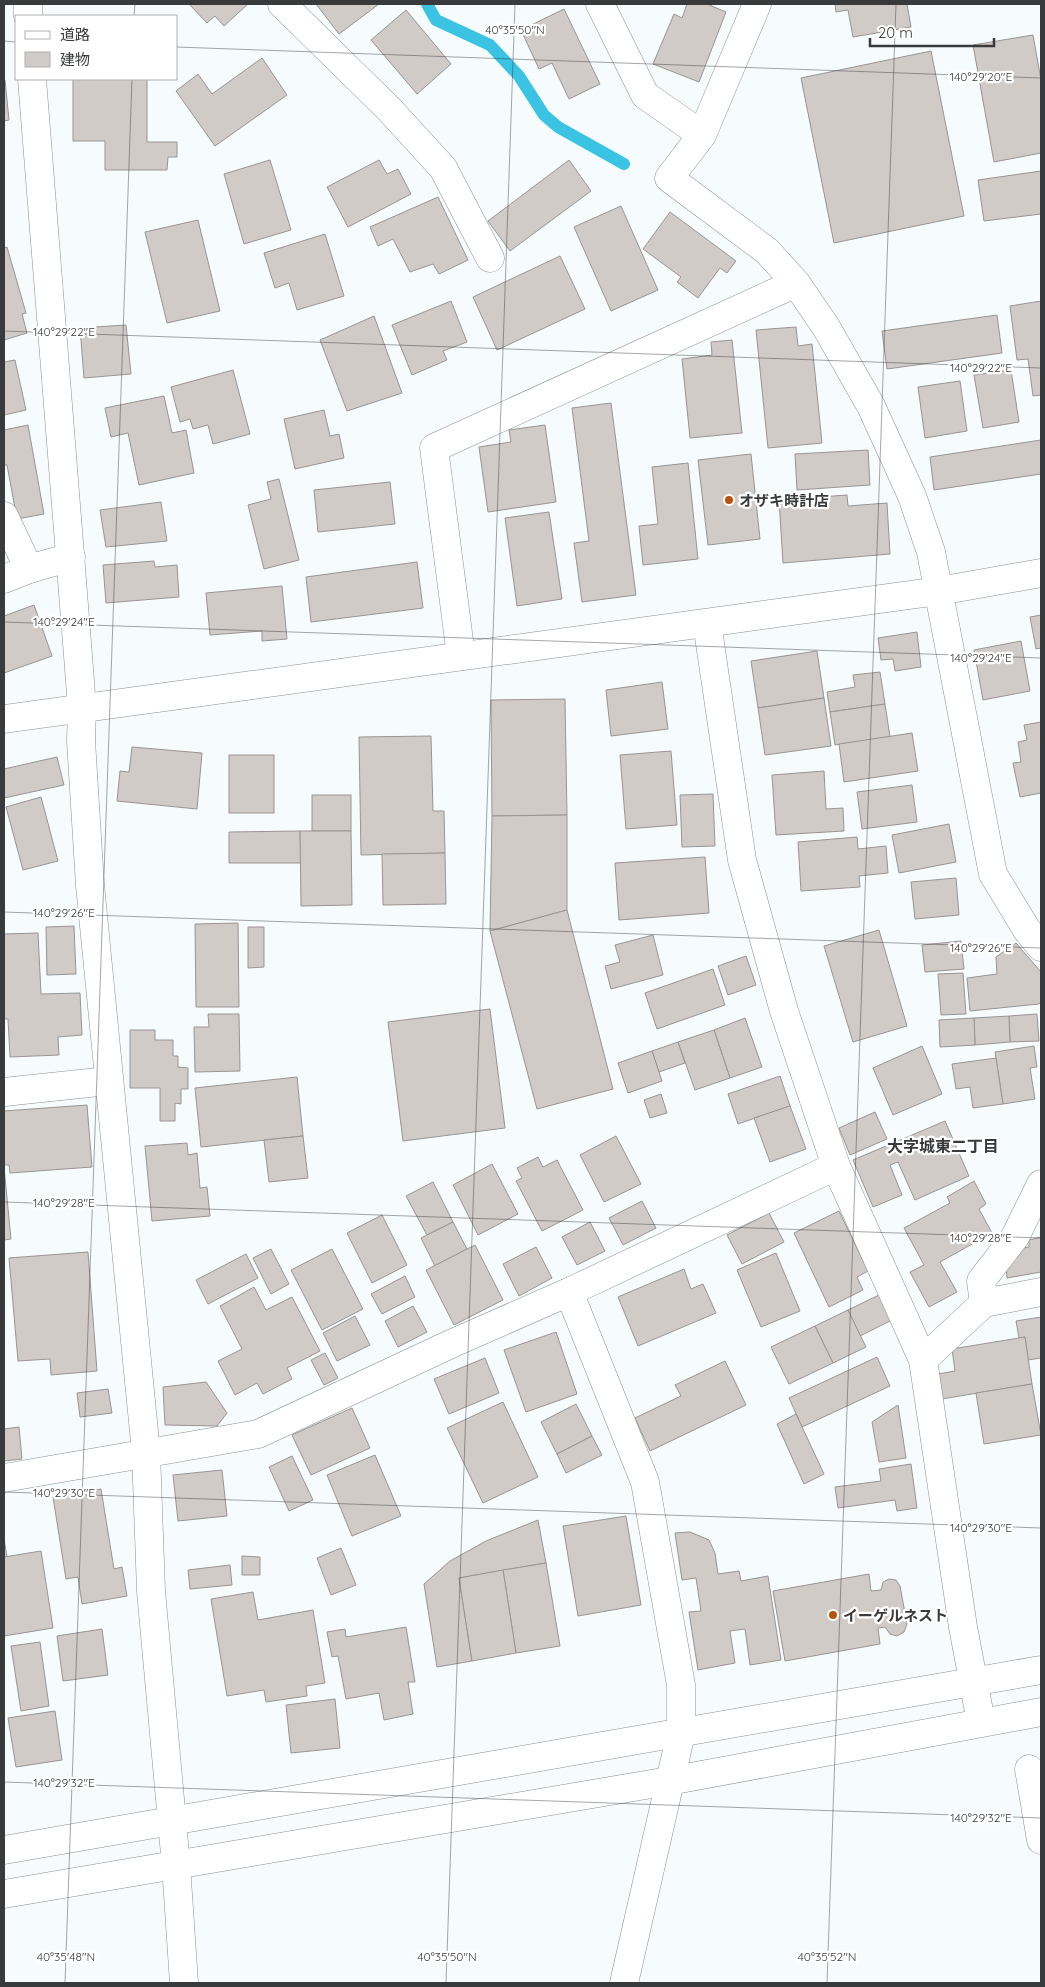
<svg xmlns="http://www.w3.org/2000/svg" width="1045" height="1987" font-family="Quicksand,'Noto Sans JP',sans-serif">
<rect width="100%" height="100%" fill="#f6fcfe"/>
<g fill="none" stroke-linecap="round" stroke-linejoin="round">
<polyline stroke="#3ac3e2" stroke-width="12" points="427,4 436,20 490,45 519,76 544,115 558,127 624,164"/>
</g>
<g fill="#d1cbc8" stroke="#999491">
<polygon points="189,4 248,4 224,26 215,16 207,23"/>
<polygon points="316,4 379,4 339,34"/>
<polygon points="687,4 707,4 726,12 699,82 653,64 674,14 682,18"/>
<polygon points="835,4 907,4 911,27 853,37 848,10 836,12"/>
<polygon points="564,9 600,84 569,99 552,63 539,69 521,30"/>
<polygon points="406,10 451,64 417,94 371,40"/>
<polygon points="1033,35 1041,80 1041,153 994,162 973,45"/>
<polygon points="931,51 964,216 834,243 801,78"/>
<polygon points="262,58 287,95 215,146 176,91 198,74 212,94"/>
<polygon points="73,79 147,79 147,142 177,142 177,157 168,157 167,170 105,170 105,141 73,141"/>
<polygon points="4,80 5,80 9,120 4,121"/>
<polygon points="270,160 291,230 244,244 224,174"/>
<polygon points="379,160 387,174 398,169 411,194 348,227 327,187"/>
<polygon points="569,160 591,191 510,251 488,221"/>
<polygon points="1041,171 1041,214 984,221 978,180"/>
<polygon points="438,197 468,260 439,274 433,264 410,272 393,239 378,246 370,227"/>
<polygon points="621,206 658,290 611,311 574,227"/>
<polygon points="670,212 736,261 727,273 720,268 698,298 677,282 681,277 643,249"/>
<polygon points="198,220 220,311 167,323 145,232"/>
<polygon points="325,234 344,296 297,310 289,283 275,288 264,253"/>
<polygon points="7,247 26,313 22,314 27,333 4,340 4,248"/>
<polygon points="560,256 585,309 497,350 473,297"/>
<polygon points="451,301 467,342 443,351 447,360 412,375 392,325"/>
<polygon points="1041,301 1041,395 1033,396 1028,359 1017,360 1010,306"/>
<polygon points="997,315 1002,353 887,369 882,331"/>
<polygon points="374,316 402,393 347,411 320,340"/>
<polygon points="126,325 131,374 84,378 80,328"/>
<polygon points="796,327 798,346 812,344 822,443 768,448 756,330"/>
<polygon points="732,340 742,433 690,438 682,359 712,355 711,342"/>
<polygon points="15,360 26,410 4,415 4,362"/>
<polygon points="233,370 250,434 213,444 208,425 193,429 190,419 180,422 171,387"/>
<polygon points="1011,370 1019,422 983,428 974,375"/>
<polygon points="960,381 967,431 925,438 918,387"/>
<polygon points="164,396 172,433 186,430 194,473 139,485 128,433 111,437 105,408"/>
<polygon points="611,403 636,595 582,602 574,543 589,541 572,408"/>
<polygon points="324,410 330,436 339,434 344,458 295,469 284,419"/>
<polygon points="28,425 44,514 17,519 7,465 4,465 4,430"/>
<polygon points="545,425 556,502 488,512 479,447 511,442 509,430"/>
<polygon points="1041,440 1041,474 934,490 930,457"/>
<polygon points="868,450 870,485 797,490 795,454"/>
<polygon points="751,454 760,539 708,545 698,460"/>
<polygon points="688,463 698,559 643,565 639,526 658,524 652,467"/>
<polygon points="279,479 299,560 264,569 248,505 271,499 267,482"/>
<polygon points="390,482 395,524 318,532 314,490"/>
<polygon points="847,495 848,506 887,503 890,554 783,563 779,500"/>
<polygon points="161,502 167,541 106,547 100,510"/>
<polygon points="549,512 562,599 517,606 505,518"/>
<polygon points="154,561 155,567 177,565 179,597 106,603 103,565"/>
<polygon points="417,562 423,608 311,622 306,577"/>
<polygon points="282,586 287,639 262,641 262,631 210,635 206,593"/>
<polygon points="34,605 52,656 4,673 4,616"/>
<polygon points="1041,615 1041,648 1036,649 1030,617"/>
<polygon points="917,632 921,667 895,671 893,659 881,660 878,638"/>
<polygon points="1021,641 1030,691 983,700 974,650"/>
<polygon points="817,651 824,698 758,708 751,661"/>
<polygon points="880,672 885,704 830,712 827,692 855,687 853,675"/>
<polygon points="662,682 668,729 611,736 606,690"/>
<polygon points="824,698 831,746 765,755 758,708"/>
<polygon points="565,699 567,815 492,816 491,700"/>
<polygon points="885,704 890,737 835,745 830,712"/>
<polygon points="1041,722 1041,793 1020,797 1013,763 1021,762 1018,742 1027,740 1024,725"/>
<polygon points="912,733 918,771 844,782 839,744"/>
<polygon points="431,736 433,811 444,811 445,853 361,855 359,737"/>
<polygon points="132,747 202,753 197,809 117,801 120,771 129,772"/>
<polygon points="671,751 677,825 626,829 620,755"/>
<rect x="229" y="755" width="45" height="58"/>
<polygon points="57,757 64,785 4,798 4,769"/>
<polygon points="824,771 826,809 843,808 844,831 776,835 772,775"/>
<polygon points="912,785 917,822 862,829 857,792"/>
<polygon points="713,794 715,846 682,847 680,795"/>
<rect x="312" y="795" width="39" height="36"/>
<polygon points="41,797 58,861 23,870 6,807"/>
<polygon points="567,815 567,910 490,931 492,816"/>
<polygon points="949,824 956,862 899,873 892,835"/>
<polygon points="300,831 301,863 229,863 229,832"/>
<polygon points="300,831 351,831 352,905 301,906"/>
<polygon points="857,837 858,849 886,846 888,873 859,876 860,887 801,891 798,842"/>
<polygon points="445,853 446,904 383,905 382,854"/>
<polygon points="705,857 709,913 619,920 615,863"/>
<polygon points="956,878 959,915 915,919 911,882"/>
<polygon points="567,910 613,1089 537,1109 490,931"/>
<polygon points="238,923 239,1007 196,1007 195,924"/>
<polygon points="74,926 76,974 47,975 46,927"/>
<polygon points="248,927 264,927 264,967 248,968"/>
<polygon points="879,930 907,1026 853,1042 824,946"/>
<polygon points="38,933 41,994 80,993 82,1035 58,1037 59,1055 10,1057 8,1019 4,1019 4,934"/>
<polygon points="653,935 663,975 611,989 605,966 620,962 615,945"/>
<polygon points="961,941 964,969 925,972 922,945"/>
<polygon points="1016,943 1041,972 1041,1002 1039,1004 970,1011 967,978 997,974 996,957"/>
<polygon points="746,956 756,985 728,995 718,966"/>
<polygon points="713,969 725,1005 657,1029 645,993"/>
<polygon points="963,973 966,1014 941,1015 938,974"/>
<polygon points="490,1009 505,1128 403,1141 388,1022"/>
<polygon points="208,1014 239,1014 240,1071 195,1072 194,1027 209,1027"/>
<polygon points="1037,1014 1039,1041 1010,1042 1009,1016"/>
<polygon points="1009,1016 1010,1042 975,1045 974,1018"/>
<polygon points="745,1018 762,1067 730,1078 714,1030"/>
<polygon points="974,1018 975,1045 940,1047 939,1020"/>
<polygon points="130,1030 155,1030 155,1040 173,1040 173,1056 178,1056 178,1067 188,1068 188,1089 181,1089 181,1104 175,1103 175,1121 160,1121 160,1088 130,1088"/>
<polygon points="714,1030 730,1078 695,1090 678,1042"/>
<polygon points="678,1042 685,1063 659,1072 652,1051"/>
<polygon points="922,1046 942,1094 893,1115 873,1068"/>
<polygon points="1034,1046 1037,1067 1030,1068 1035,1099 1003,1104 995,1052"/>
<polygon points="652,1051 662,1081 628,1093 618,1063"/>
<polygon points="996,1058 1003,1104 973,1108 970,1087 956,1089 952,1064"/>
<polygon points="780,1076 790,1106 738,1124 728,1094"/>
<polygon points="297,1077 303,1136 201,1147 195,1088"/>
<polygon points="661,1094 667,1113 650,1118 644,1100"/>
<polygon points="87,1105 92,1167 10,1173 9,1165 4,1165 4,1111"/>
<polygon points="790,1106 806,1149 770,1162 754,1118"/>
<polygon points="875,1112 887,1139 850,1155 839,1128"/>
<polygon points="945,1121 969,1176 915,1200 898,1162 890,1165 902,1195 873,1207 853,1160"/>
<polygon points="303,1136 308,1178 269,1182 264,1140"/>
<polygon points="616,1136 641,1184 604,1202 580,1155"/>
<polygon points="187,1143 188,1155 197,1153 200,1188 207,1187 210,1216 152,1221 145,1146"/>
<polygon points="538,1157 543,1167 557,1160 583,1210 542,1231 516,1181 522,1178 517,1168"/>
<polygon points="492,1164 518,1214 478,1235 453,1185"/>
<polygon points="4,1167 11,1239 4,1240"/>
<polygon points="974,1181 986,1204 979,1209 992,1233 940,1262 957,1292 929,1307 910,1272 924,1265 904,1228 950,1203 947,1197"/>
<polygon points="433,1182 453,1222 427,1235 406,1196"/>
<polygon points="642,1201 656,1228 623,1245 609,1218"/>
<polygon points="839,1211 868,1271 857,1277 863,1290 829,1307 794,1233"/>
<polygon points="769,1213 784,1242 742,1264 727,1235"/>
<polygon points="382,1215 407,1265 372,1283 347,1233"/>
<polygon points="453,1222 467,1249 435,1266 421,1238"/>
<polygon points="590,1222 605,1251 577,1265 562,1237"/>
<polygon points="1041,1237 1041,1272 1007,1278 1006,1265 1021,1248 1029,1247 1029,1240"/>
<polygon points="475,1245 503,1300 454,1325 426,1270"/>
<polygon points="536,1247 552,1278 519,1296 503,1264"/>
<polygon points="271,1249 289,1284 271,1294 253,1258"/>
<polygon points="332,1249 363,1309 322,1330 291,1270"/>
<polygon points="88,1252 97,1371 51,1375 50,1359 18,1361 9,1258"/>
<polygon points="776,1253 800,1311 761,1327 737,1270"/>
<polygon points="246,1254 258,1278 208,1304 196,1280"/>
<polygon points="684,1269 691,1289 703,1284 716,1313 638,1346 618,1297"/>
<polygon points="405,1276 415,1297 382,1314 371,1294"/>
<polygon points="254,1287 266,1310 292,1297 320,1351 287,1368 292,1379 263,1394 257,1383 235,1395 218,1361 242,1349 220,1306"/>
<polygon points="881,1294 894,1319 860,1336 848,1310"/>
<polygon points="413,1306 427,1332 398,1347 385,1321"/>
<polygon points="848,1310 866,1347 833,1363 815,1326"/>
<polygon points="355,1316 370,1345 337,1361 323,1333"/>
<polygon points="1041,1317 1041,1358 1028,1360 1025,1337 1019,1338 1016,1321"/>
<polygon points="815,1326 833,1363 789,1384 771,1347"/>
<polygon points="556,1332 577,1394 526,1412 504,1350"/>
<polygon points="1025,1337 1032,1384 942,1399 938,1374 955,1371 952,1349"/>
<polygon points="325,1353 338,1378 324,1385 311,1360"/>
<polygon points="877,1357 890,1386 802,1427 789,1398"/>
<polygon points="485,1358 499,1393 449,1414 434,1379"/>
<polygon points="725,1361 746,1405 650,1451 635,1418 681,1396 675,1385"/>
<polygon points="206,1382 227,1413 217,1426 165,1425 163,1387"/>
<polygon points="1032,1384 1041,1435 984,1444 976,1393"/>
<polygon points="108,1389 112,1413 80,1417 77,1393"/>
<polygon points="503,1402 538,1477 483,1503 447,1428"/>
<polygon points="576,1404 592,1436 557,1454 541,1422"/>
<polygon points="898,1405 906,1458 879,1462 872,1422"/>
<polygon points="352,1408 370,1448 311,1475 292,1435"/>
<polygon points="796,1414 824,1474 804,1484 777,1424"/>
<polygon points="19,1427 22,1459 4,1461 4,1429"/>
<polygon points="592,1436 602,1455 566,1473 557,1454"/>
<polygon points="375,1455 401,1516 352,1536 327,1475"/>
<polygon points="292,1456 313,1500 289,1511 269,1467"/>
<polygon points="911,1464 917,1508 897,1511 895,1500 838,1508 835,1487 881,1481 879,1469"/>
<polygon points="222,1470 227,1516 178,1521 173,1475"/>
<polygon points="101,1489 114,1569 122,1567 127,1596 82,1604 78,1577 66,1579 53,1497"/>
<polygon points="626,1516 641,1605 578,1616 563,1526"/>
<polygon points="538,1520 546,1563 459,1578 472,1661 437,1667 424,1584 450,1561 486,1541"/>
<polygon points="690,1532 709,1540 715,1553 718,1574 739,1571 741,1581 768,1576 781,1660 750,1665 745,1629 730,1631 735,1663 698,1670 689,1612 701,1611 696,1578 682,1580 675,1533"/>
<polygon points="4,1539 7,1557 4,1557"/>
<polygon points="341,1548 356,1585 331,1595 317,1558"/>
<polygon points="41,1551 53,1628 4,1636 4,1557"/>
<polygon points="242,1556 260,1557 260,1575 242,1575"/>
<polygon points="546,1563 560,1646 516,1653 503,1570"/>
<polygon points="230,1565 232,1585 190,1589 188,1570"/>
<polygon points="503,1570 516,1653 472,1661 459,1578"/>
<polygon points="869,1574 871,1591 881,1590 883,1582 889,1579 896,1580 900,1586 907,1624 904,1632 897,1636 890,1634 885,1627 878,1628 880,1644 785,1661 773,1591"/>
<polygon points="253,1592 258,1620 313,1610 325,1683 306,1686 307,1696 266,1702 264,1690 227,1696 211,1599"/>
<polygon points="406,1627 415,1682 408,1682 413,1714 384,1720 379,1693 346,1699 338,1656 332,1657 327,1632 345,1629 346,1637"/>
<polygon points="102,1629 108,1675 63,1681 57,1636"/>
<polygon points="40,1642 49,1706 21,1711 11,1646"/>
<polygon points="335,1699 340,1748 291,1753 286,1705"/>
<polygon points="55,1711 62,1760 16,1767 8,1718"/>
</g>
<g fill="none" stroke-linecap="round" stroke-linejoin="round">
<g stroke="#899091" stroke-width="29">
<g id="minor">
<polyline points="28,4 28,16"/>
<polyline points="282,4 389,109 443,168 490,258"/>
<polyline points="600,4 645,95 702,135"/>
<polyline points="757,4 702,135 669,178 767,251 796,283 826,327 871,406 912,496 931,552 993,874 1027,930 1041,947"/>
<polyline points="32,79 79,668 82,708 81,741 90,885 146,1452 151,1591 176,1865 184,1983"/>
<polyline points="4,516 29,569"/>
<polyline points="4,579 29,569 71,557"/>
<polyline points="707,623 742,860 784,1011 836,1166 923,1360 963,1627 981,1722"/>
<polyline points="461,656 434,448 796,283"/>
<polyline points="4,719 939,591 1041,573"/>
<polyline points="4,1092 108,1081"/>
<polyline points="569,1292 645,1482 681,1685 681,1733 624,1983"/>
<polyline points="984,1303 981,1281 1015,1237 1041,1184"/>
<polyline points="923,1360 984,1303 1041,1292"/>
<polyline points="4,1478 258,1434 453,1343 569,1292 836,1166"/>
<polyline points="1029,1769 1041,1840"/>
<polyline points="4,1850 1041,1670"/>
<polyline points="4,1894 669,1781 1041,1712"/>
</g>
</g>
<use href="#minor" stroke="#fff" stroke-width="28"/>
</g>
<path fill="none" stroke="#383a3b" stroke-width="1" stroke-opacity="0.45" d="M134 16 135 4M4 41 16 42M176 47 1041 78M4 331 1041 368M4 622 1041 658M4 912 1041 948M4 1202 1041 1238M4 1492 1041 1528M4 1782 1041 1818M65 1983 132 79M446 1983 515 4M827 1983 896 4"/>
<g fill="#b4540e" stroke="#fff" stroke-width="2">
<circle cx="729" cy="500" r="5"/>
<circle cx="833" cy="1615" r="5"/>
</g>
<g text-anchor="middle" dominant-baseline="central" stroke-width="4.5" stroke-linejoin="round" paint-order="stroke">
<g font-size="15" font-weight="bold" fill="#383a3b" stroke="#fff" text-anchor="start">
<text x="739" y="500">オザキ時計店</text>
<text x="843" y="1615">イーゲルネスト</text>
</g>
<g font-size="16" font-weight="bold" fill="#383a3b" stroke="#fff">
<text x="943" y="1146">大字城東二丁目</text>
</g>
</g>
<g font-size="12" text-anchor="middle" fill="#383a3b" stroke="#fff" stroke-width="4.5" stroke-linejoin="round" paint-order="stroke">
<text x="515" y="34">40°35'50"N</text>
<text x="981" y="81">140°29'20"E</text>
<text x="64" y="336">140°29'22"E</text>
<text x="981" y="372">140°29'22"E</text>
<text x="64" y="626">140°29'24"E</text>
<text x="981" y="662">140°29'24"E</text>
<text x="64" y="917">140°29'26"E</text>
<text x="981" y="952">140°29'26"E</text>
<text x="64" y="1207">140°29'28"E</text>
<text x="981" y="1242">140°29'28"E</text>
<text x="64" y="1497">140°29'30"E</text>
<text x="981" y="1532">140°29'30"E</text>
<text x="64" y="1787">140°29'32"E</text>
<text x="981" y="1822">140°29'32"E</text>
<text x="66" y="1961">40°35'48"N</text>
<text x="447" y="1961">40°35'50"N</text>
<text x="827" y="1961">40°35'52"N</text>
</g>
<rect width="1045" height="1987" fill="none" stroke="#383a3b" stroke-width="10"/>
<rect x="15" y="15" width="162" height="65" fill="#ffffff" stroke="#afb0b1"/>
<rect x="25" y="31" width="25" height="8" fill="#ffffff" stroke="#afb0b1"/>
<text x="60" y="40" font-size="15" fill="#383a3b">道路</text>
<rect x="25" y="52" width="25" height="15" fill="#d1cbc8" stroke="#afb0b1"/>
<text x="60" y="65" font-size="15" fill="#383a3b">建物</text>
<path d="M870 38v8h124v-8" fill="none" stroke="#383a3b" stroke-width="2.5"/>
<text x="878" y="38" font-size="15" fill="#383a3b" stroke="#ffffff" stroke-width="4" paint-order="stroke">20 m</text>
</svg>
